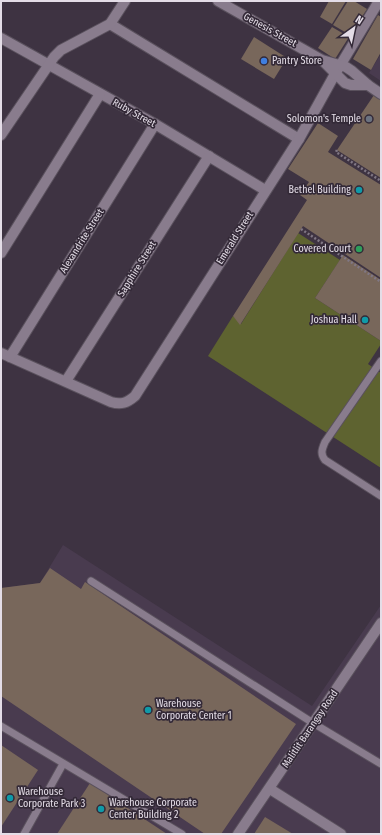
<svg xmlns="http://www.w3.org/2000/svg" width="382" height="835" font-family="'Fira Sans Condensed',sans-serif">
<rect width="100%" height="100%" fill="#3e3342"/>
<g fill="#493b4f">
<polygon points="381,54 381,81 369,73"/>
<polygon points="63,545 312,706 381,605 381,834 1,834 1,588 40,583"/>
</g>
<polygon fill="#5e6330" points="298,233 340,260 315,298 381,341 381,344 368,364 381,373 381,468 208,356 233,316 241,324"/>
<g fill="#78675b">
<polygon points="329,1 346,1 332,24 320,17"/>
<polygon points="348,1 354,1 367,9 350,35 333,25"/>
<polygon points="378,15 381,17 381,52 371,70 353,59"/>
<polygon points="332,27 349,37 335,59 318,48"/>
<polygon points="254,37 287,58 274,79 241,59"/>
<polygon points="374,95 381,99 381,178 337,150"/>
<polygon points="318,123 338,136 328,152 381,185 381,278 303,226 240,325 233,316 307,200 300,195 309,182 288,169"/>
<polygon points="343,255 381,280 381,341 315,298"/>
<polygon points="50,568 81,589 85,582 296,724 221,834 205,834 1,696 1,588 40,583"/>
<polygon points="1,745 38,770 1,827"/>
<polygon points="90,783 167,834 57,834"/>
<polygon points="265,817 293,834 254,834"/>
</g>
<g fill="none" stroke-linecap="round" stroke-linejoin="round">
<g stroke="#5a515d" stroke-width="9">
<g id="service">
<path d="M381 361 325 442C322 449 320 454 325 460L381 496"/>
<polyline points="91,581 313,723 381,764"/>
<polyline points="1,726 182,834"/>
<polyline points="24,834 63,764"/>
</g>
</g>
<g stroke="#5a515d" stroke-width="12">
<g id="minor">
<polyline points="110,24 299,139"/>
<polyline points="1,38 155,124 265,190"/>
<polyline points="1,135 54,57 61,50 110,24 125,1"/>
<polyline points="1,253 100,94"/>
<path d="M1 353 111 402C121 405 127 403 135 396L299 139 335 74 379 1"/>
<polyline points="10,357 155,124"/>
<polyline points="66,381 209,156"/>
<polyline points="270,789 341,834"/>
</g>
</g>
<g stroke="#5a515d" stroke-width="12">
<g id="tertiary">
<polyline points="218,1 322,60 346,67 352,71 368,85 381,94"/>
<polyline points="323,61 345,83 351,85 368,85"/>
<polyline points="238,834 381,623"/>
</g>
</g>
<g stroke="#807784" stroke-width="2.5" stroke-dasharray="2 2" stroke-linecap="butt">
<polyline points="337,150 336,152 381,181"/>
<polyline points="301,229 381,282"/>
</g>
<use href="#service" stroke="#897c8d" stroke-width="7"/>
<use href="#minor" stroke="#897c8d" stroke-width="10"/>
<use href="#tertiary" stroke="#897c8d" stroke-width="10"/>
</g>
<circle fill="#3f7fe0" stroke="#332937" stroke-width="1.5" cx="264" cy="61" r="4"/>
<circle fill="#6b7280" stroke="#332937" stroke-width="1.5" cx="369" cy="119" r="4"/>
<g fill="#0f9aa8" stroke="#332937" stroke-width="1.5">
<circle cx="359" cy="190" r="4"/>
<circle cx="365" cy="320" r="4"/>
<circle cx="148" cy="710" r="4"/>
<circle cx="10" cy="798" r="4"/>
<circle cx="101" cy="809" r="4"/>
</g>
<circle fill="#2e9e5b" stroke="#332937" stroke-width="1.5" cx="359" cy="249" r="4"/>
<g text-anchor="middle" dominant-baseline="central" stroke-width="3.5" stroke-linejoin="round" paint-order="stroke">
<g font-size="10" fill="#e4dde7" stroke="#332937">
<text transform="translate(270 30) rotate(29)">Genesis Street</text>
<text transform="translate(134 113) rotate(29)">Ruby Street</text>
<text transform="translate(235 238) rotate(-58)">Emerald Street</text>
<text transform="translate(82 241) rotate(-58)">Alexandrite Street</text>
<text transform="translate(137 269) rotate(-58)">Sapphire Street</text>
<text transform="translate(310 729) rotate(-56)">Malitlit Barangay Road</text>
</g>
<g font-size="10" fill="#e4dde7" stroke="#332937" text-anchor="start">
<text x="272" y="61">Pantry Store</text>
<text x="361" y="119" text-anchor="end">Solomon's Temple</text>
<text x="351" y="190" text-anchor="end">Bethel Building</text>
<text x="351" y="249" text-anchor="end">Covered Court</text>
<text x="357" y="320" text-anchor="end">Joshua Hall</text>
<text x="156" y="704">Warehouse<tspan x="156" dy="12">Corporate Center 1</tspan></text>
<text x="18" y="792">Warehouse<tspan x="18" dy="12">Corporate Park 3</tspan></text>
<text x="109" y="803">Warehouse Corporate<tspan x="109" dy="12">Center Building 2</tspan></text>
</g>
</g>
<rect width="382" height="835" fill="none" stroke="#e4dde7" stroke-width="4"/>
<g transform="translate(354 28) rotate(33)" stroke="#332937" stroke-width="3" paint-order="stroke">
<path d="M0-3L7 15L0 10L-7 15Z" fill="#e4dde7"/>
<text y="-6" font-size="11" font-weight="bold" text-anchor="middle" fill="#e4dde7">N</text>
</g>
</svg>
